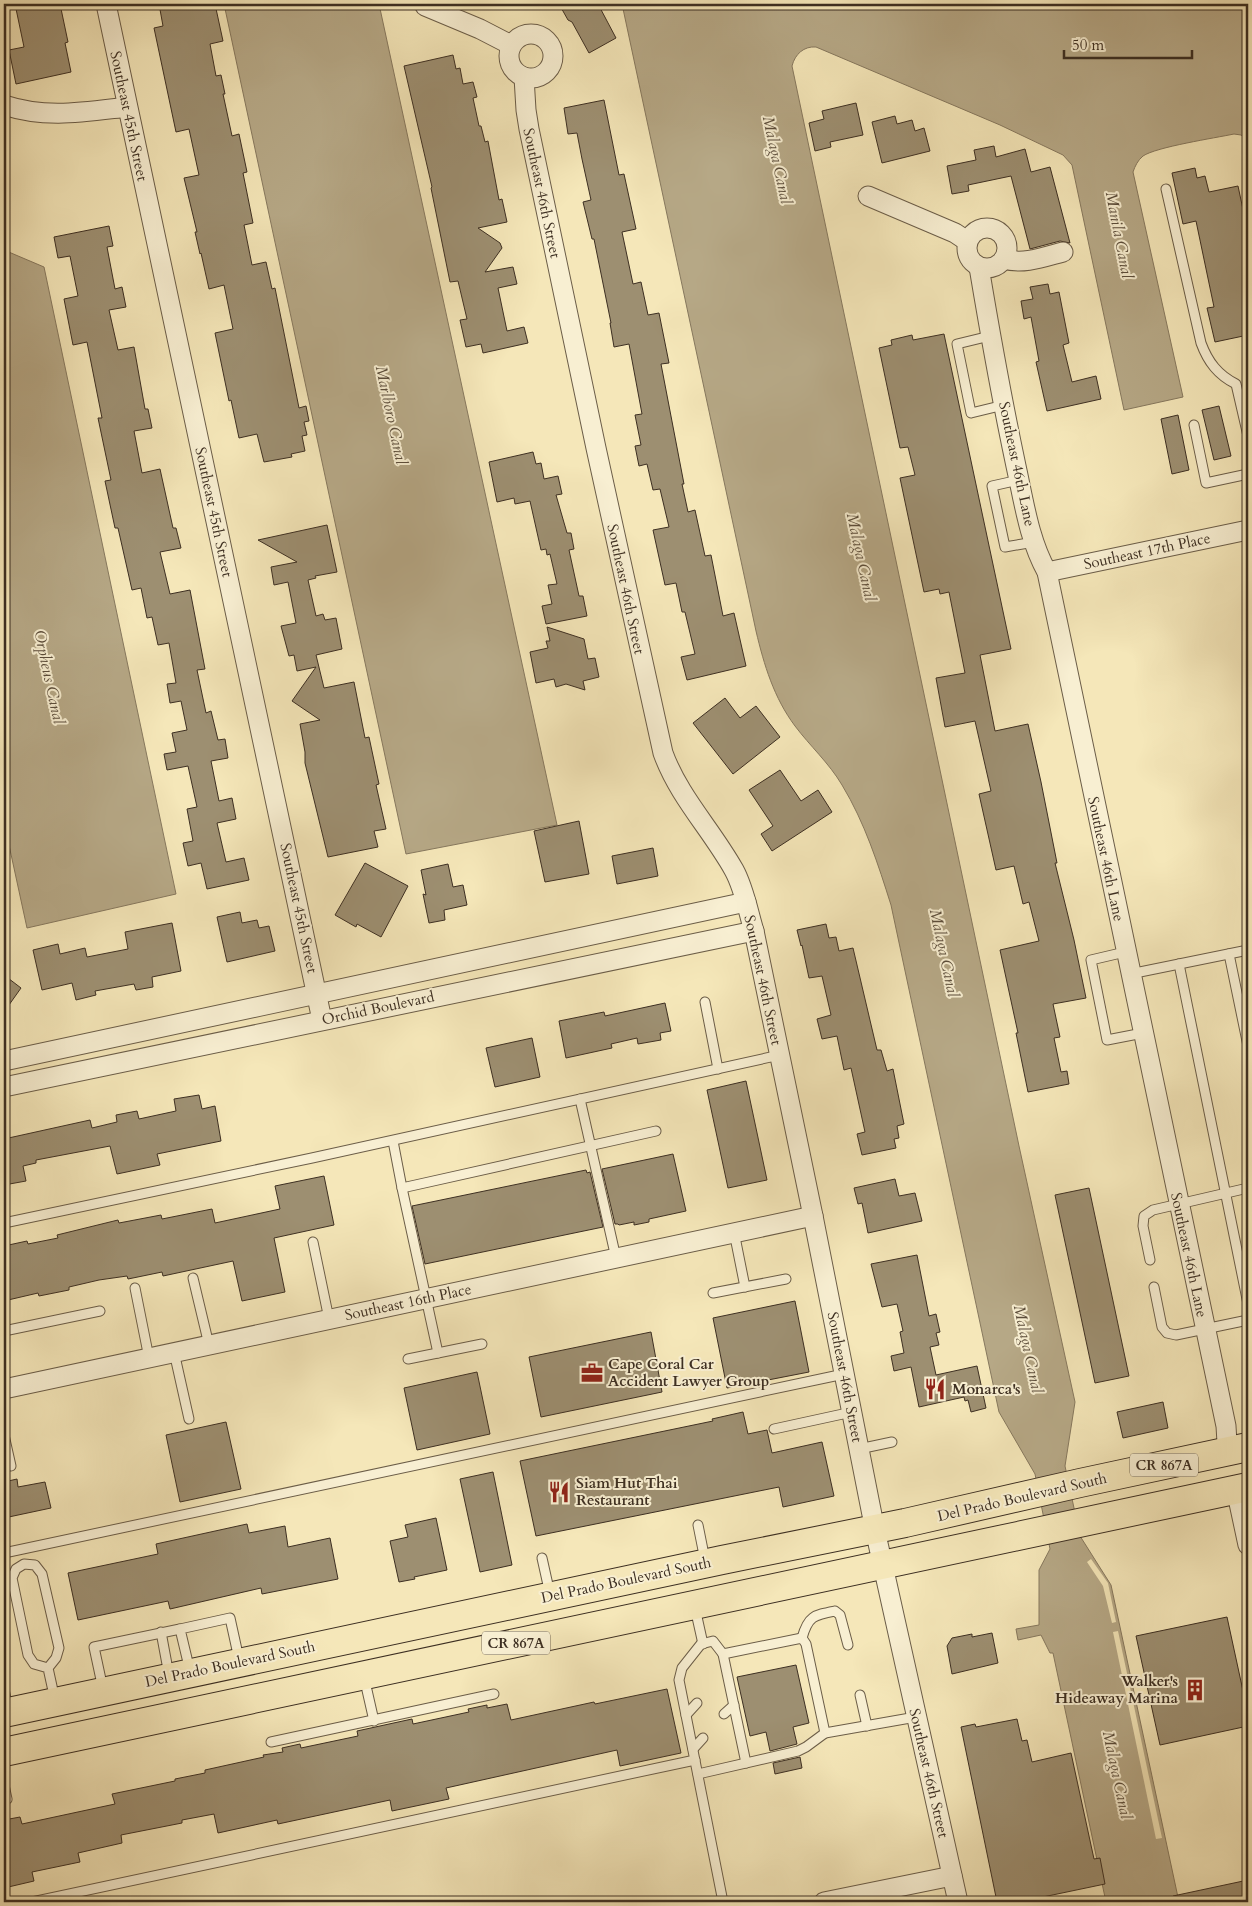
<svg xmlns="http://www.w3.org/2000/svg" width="1252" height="1906" font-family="Cardo,serif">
<rect width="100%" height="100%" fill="#f5e7b9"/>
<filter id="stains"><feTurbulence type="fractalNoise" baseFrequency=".004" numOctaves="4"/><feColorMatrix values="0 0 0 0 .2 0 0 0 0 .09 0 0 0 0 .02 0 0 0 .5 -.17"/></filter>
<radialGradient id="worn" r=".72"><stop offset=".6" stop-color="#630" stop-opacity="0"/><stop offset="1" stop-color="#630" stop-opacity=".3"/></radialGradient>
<g fill="#b6a886" stroke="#86785e">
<polygon points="224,4 379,4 557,825 406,854"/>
<path d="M622 4H1093L1103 6 1142 8 1168 4H1248V140L1241 135 1234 134C1215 138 1156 147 1143 156 1138 160 1135 166 1133 172L1183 397 1124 410 1072 165 1063 155 1000 125 816 47C804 46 795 54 792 66L1019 1146 1075 1402 1065 1466 1080 1536 1111 1585 1179 1902H1106L1053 1653H1050L1041 1635 1018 1640 1016 1629 1039 1625V1570L1050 1549 1035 1474 999 1412 891 905C878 864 865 823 842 785 829 763 810 746 795 726 774 698 764 665 756 631Z"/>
<polygon points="4,250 44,267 176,894 27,928 4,822"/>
</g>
<g fill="#f5e7b9">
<polygon points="1091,1559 1108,1583 1116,1622 1112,1623 1103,1586 1087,1562"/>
<polygon points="1118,1631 1162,1838 1156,1839 1113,1632"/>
</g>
<g fill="#9d8f71" stroke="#3d2f22">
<polygon points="15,4 60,4 68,42 65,43 71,72 16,84 9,50 24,47"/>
<polygon points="159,4 215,4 223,41 210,44 216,76 221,75 225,94 223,94 232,136 239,134 247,172 243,173 253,223 244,225 252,265 266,262 272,289 275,288 299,408 306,406 309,421 304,422 307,435 302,436 305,451 291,454 292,457 264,462 257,434 239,438 231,400 229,401 215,333 233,329 224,285 209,289 201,253 200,254 195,232 197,232 184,178 199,175 189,129 176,132 154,28 163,26"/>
<polygon points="559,4 598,4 616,38 589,53 572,22 568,20"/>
<polygon points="453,55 456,69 460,68 463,84 473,82 477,97 473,98 479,126 481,126 485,142 488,141 499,200 502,199 507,222 478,228 500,243 502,248 485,272 513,267 517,284 498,288 507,331 524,327 528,343 483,353 481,344 466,347 460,320 467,319 458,281 450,282 431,188 432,187 404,66"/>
<polygon points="604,100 619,175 624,174 636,229 622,232 633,284 641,282 648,315 659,313 669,363 661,364 684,484 682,484 688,512 695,510 705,556 711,555 723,616 734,613 746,666 687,680 681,657 695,654 685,612 682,612 676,583 665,585 653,530 669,527 660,489 653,490 647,464 639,466 635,446 641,445 635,415 642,414 629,344 614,347 610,323 611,323 594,239 592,239 583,202 591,200 582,159 577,133 568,134 564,108"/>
<polygon points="856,103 863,135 830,142 831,147 815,151 809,123 824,119 822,111"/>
<polygon points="895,116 897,124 912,120 915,131 924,128 930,151 882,163 872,122"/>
<polygon points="994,146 996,157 1025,149 1031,172 1050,167 1070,243 1060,241 1030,249 1011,176 968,185 969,191 952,194 947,166 976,160 974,150"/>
<polygon points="1195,168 1197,178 1205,176 1209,192 1238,186 1248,233 1248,335 1215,342 1207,308 1214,307 1196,221 1183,224 1172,173"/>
<polygon points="109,226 113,246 107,247 115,289 122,287 126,307 109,310 118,350 134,347 145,409 148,409 152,428 134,431 142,473 160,469 173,528 176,528 181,548 160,552 170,594 190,590 205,669 197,670 206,713 211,711 218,740 225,739 228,758 211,761 219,801 232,798 236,819 217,823 226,862 244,858 249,880 207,889 201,863 188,866 183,843 193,841 187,809 197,807 188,766 167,770 164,754 176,752 172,733 187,730 181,701 170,703 167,684 176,683 169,643 158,645 152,617 147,618 141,588 132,590 118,528 115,528 105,481 111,480 98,418 102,418 87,342 73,345 64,299 78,296 70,256 58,258 54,237"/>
<polygon points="1048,284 1050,294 1059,292 1069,343 1063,345 1072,382 1096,376 1101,399 1047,411 1036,362 1039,361 1031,317 1024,319 1021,301 1033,299 1030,287"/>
<polygon points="944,334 1011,649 980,655 995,731 1028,724 1041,782 1057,863 1055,863 1074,940 1086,998 1053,1004 1060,1037 1054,1038 1061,1072 1067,1071 1069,1084 1028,1092 1016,1033 1018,1033 1000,950 1039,941 1029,902 1023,904 1014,866 996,870 979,794 991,791 975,721 945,727 936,678 965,673 949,592 940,594 939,589 924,592 900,478 915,475 908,447 900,448 879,348 892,345 891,340 912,335 913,340"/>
<polygon points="1219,406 1231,456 1214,460 1202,410"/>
<polygon points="1178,415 1189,470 1172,474 1161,419"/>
<polygon points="533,452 536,464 541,463 544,479 558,476 562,494 556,495 567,533 571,533 574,549 569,550 579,596 583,596 587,616 546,624 542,606 552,604 548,585 557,584 550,554 547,555 546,549 541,550 530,501 515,504 514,498 497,502 489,462"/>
<polygon points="327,525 337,572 315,576 316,578 308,580 316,616 323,614 325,620 336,618 342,649 316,655 324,688 354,682 365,738 369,737 379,784 376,785 386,829 374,831 378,847 328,857 305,763 305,752 300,724 320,720 292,701 316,667 297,671 294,655 289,656 281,626 296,623 288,582 274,585 271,567 297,562 258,540"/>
<polygon points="547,627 584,639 588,659 595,658 599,677 583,681 585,690 566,684 556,687 554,679 536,683 530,652 548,648 546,641 550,641"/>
<polygon points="725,698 740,718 756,706 780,737 733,774 693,723"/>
<polygon points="780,770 801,801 818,790 832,812 772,851 761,834 773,826 749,790"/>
<polygon points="579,821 589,874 545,882 534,831"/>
<polygon points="653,848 658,876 617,884 612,856"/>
<polygon points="365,863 408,886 381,937 357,924 356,927 335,915"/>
<polygon points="448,864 453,887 463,885 467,905 444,910 445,920 429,923 423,894 426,895 421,870"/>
<polygon points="240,912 242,923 257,920 259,928 269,926 275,951 227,962 217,917"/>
<polygon points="172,923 181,971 152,977 153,987 136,990 134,984 95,991 96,995 76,1000 72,983 42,990 33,950 58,944 60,954 85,948 87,957 128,949 125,932"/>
<polygon points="826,924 829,938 836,937 839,951 853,948 877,1050 881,1050 887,1071 893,1069 904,1124 897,1126 899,1138 894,1139 896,1148 862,1155 857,1134 865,1132 851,1068 844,1070 837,1036 822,1039 817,1019 831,1015 822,976 809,978 802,945 801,946 797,930"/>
<polygon points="4,975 21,988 4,1012"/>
<polygon points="665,1003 671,1031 660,1033 661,1040 638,1044 637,1038 611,1044 612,1048 566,1058 559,1021 604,1012 605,1016"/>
<polygon points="532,1038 540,1077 495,1087 486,1048"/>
<polygon points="746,1081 767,1180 728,1188 707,1090"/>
<polygon points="199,1095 202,1109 215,1106 221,1141 157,1154 160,1165 117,1174 110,1146 36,1160 36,1163 23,1166 26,1181 4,1185 4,1139 90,1120 92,1128 117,1122 116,1115 137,1111 139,1119 176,1111 174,1099"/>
<polygon points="673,1154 686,1211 649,1219 649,1222 634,1225 634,1222 619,1225 618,1224 615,1224 602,1169"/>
<polygon points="586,1170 587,1173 590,1172 603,1227 425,1264 412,1206"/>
<polygon points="324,1176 334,1225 274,1238 285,1292 242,1301 233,1261 163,1276 162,1272 128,1279 127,1276 99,1280 69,1287 69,1290 39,1296 38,1293 8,1300 4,1280 4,1246 27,1241 28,1244 58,1238 57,1235 118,1220 119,1223 161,1215 162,1219 212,1209 215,1223 280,1209 275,1186"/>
<polygon points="895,1179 899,1196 915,1193 922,1221 868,1233 862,1203 858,1204 854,1188"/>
<polygon points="1089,1188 1129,1376 1095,1383 1055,1195"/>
<polygon points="917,1255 929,1316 936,1314 940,1332 936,1333 939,1345 930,1347 936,1375 977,1366 986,1408 971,1412 968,1400 965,1401 964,1397 919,1407 911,1367 894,1371 891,1356 904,1353 900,1332 903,1331 897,1304 882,1307 871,1264"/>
<polygon points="795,1301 809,1372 727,1388 713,1318"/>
<polygon points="651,1332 662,1392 541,1417 529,1357"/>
<polygon points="477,1372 490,1434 417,1450 404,1388"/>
<polygon points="1163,1402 1168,1428 1123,1438 1117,1412"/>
<polygon points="743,1412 748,1434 767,1430 772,1453 822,1442 834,1496 783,1507 779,1487 536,1536 520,1461 713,1421 712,1419"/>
<polygon points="226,1422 241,1489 180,1502 166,1435"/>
<polygon points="493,1472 512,1565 480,1572 460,1479"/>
<polygon points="17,1479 18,1487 45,1482 51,1508 4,1518 4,1482"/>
<polygon points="436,1518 447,1570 414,1577 415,1579 399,1582 390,1541 408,1537 405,1525"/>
<polygon points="247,1524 249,1533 285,1526 288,1547 330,1538 338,1579 262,1594 261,1588 170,1609 168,1601 78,1620 68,1573 158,1554 156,1544"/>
<polygon points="1227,1617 1248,1714 1248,1726 1160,1745 1136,1636"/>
<polygon points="992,1633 998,1663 952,1674 947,1646 952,1638 972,1634 972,1637"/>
<polygon points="796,1665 809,1723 793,1727 797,1744 770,1751 766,1732 750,1736 737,1677"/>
<polygon points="667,1689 681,1753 620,1766 617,1750 446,1788 449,1799 392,1811 390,1800 278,1824 277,1820 218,1833 214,1814 182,1820 182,1823 121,1835 122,1843 78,1853 80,1862 32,1872 34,1881 4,1888 4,1820 20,1817 22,1824 115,1804 112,1794 175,1781 175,1779 205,1773 205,1770 264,1757 263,1755 283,1752 282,1748 300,1744 301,1748 358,1736 357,1731 412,1719 413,1724 469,1712 468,1709 487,1705 487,1708 507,1704 511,1720 594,1702 595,1704"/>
<polygon points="1017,1719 1022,1741 1027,1740 1032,1762 1071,1753 1094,1859 1100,1858 1105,1884 1019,1902 997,1902 961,1727 975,1724 976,1727"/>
<polygon points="800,1757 802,1768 775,1774 773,1763"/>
<polygon points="1248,1880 1248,1902 1173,1902 1173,1896"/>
</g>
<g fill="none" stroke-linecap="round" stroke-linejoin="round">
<g stroke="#6b5d48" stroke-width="11">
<g id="lane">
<path d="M1166 189 1201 343C1208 362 1218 375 1236 384L1248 436"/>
<polyline points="990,336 957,344 971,413 1004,405"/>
<polyline points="1194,425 1206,483 1248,474"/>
<polyline points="1019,480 992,486 1005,547 1034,542"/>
<polyline points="1125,952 1091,960 1107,1040 1143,1033"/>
<polyline points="1229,954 1248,1046"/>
<polyline points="1179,964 1248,1304"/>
<polyline points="1130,974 1248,950"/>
<polyline points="705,1002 718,1069"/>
<polyline points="580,1099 616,1258"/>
<polyline points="393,1141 402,1188 656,1131"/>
<polyline points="402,1188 438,1353"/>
<polyline points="4,1223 312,1158 780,1055"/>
<polyline points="734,1232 745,1287"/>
<polyline points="313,1242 329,1319"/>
<polyline points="1150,1260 1143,1226 1144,1216 1153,1210 1248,1188"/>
<polyline points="193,1278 209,1345"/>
<polyline points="1154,1287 1162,1327 1167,1333 1176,1335 1248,1320"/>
<polyline points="135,1288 149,1358"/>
<polyline points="713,1293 786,1279"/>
<polyline points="4,1331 100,1311"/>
<polyline points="174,1352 189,1419"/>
<polyline points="408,1359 482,1344"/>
<polyline points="774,1429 852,1412"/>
<polyline points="4,1435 11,1466"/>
<polyline points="859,1449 892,1442"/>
<polyline points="698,1525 705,1560"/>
<polyline points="4,1553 844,1374"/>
<polyline points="542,1558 550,1594"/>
<polyline points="695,1608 703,1644"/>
<polyline points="161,1632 169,1675"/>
<path d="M802 1638C808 1616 814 1615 835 1611L840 1615 848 1645"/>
<polyline points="723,1654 746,1763"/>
<polyline points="48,1668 34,1664 28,1655 12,1578 16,1569 24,1564 35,1565 42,1574 59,1648 56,1658 48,1668 55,1700"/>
<polyline points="190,1671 180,1629 230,1618 239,1659"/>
<polyline points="364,1677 374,1721"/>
<polyline points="4,1689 8,1709"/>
<polyline points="103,1689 94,1647 180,1629"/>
<polyline points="860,1695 867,1726"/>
<polyline points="724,1714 734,1705"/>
<polyline points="686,1715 697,1703"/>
<polyline points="271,1742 494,1694"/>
<polyline points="693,1749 703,1738"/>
<polyline points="698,1774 798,1751 806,1747 825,1733"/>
<polyline points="4,1785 7,1799 4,1800"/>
<polyline points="32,1902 695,1760"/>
<polyline points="723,1902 679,1680 682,1668 701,1644 713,1641 723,1654 802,1638 806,1644 825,1733 916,1717"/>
</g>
</g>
<g stroke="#6b5d48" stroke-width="21">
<g id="street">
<polyline points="106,4 322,1020"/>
<polyline points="425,6 480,29 511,45"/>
<circle cx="531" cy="56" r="22"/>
<path d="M524 77 526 110 529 129 596 448 663 753C679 797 711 829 734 870 744 888 748 911 754 931L813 1216 875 1530 958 1902"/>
<path d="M4 105C46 119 84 112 127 107"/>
<polyline points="868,196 955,233 967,241"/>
<circle cx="987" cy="248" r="20"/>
<path d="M1004 259C1023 265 1044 257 1063 252"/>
<path d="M979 267C990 333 1002 400 1016 466 1024 502 1029 540 1047 572L1226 1426 1227 1443 1224 1452"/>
<polyline points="1047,572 1248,530"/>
<polyline points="4,1061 746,902"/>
<polyline points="4,1087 754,931"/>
<polyline points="4,1389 813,1216"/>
<polyline points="1239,1489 1239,1503 1248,1545"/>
<polyline points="824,1902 952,1876"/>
</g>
</g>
<g stroke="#3d2f22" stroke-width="30">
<g id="primary">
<polyline points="4,1713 722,1560 905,1523 1080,1483 1248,1447"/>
<polyline points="4,1752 1248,1487"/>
</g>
</g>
<use href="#lane" stroke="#f8efd2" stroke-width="9"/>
<use href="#street" stroke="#f8efd2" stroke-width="19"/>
<use href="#primary" stroke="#f5e7b9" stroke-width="28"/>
</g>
<defs>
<g id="office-bare" transform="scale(1.725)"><path d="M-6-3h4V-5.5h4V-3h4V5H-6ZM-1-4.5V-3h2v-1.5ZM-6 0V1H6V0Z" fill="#8f2418" stroke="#f8efd2" stroke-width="2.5" paint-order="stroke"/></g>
<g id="restaurant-bare" transform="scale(1.725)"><path d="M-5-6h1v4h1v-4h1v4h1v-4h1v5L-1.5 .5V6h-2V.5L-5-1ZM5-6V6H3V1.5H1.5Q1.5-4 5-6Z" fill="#8f2418" stroke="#f8efd2" stroke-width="2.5" paint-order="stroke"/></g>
<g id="building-bare" transform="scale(1.725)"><path d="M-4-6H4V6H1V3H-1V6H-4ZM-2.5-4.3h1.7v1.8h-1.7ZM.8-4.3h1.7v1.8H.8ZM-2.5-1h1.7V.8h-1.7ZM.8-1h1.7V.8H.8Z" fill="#8f2418" stroke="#f8efd2" stroke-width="2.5" paint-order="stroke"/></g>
</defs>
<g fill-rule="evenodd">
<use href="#office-bare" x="592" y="1373"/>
<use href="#restaurant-bare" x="935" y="1389"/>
<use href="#restaurant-bare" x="559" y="1492"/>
<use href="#building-bare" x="1195" y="1690"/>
</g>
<g text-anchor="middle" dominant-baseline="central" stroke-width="4" stroke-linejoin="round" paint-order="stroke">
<g fill="#f8efd2" stroke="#756957" stroke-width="1">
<rect x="1130" y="1453.5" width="68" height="23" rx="4"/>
<rect x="482" y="1631.5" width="68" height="23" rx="4"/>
</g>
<g font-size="14" font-weight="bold" fill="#3d2f22">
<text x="1164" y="1465">CR 867A</text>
<text x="516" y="1643">CR 867A</text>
</g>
<g font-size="15" fill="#3d2f22" stroke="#f8efd2">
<text transform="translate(129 116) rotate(78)">Southeast 45th Street</text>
<text transform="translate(542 193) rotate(78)">Southeast 46th Street</text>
<text transform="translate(1017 464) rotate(78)">Southeast 46th Lane</text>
<text transform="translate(214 512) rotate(78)">Southeast 45th Street</text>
<text transform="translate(1147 551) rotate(-12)">Southeast 17th Place</text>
<text transform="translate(626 589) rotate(78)">Southeast 46th Street</text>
<text transform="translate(1106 859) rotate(78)">Southeast 46th Lane</text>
<text transform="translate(299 908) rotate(78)">Southeast 45th Street</text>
<text transform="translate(763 980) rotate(78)">Southeast 46th Street</text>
<text transform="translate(378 1008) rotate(-12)">Orchid Boulevard</text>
<text transform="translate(1189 1255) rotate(78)">Southeast 46th Lane</text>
<text transform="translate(408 1302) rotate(-12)">Southeast 16th Place</text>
<text transform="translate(845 1377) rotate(79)">Southeast 46th Street</text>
<text transform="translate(1022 1497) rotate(-13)">Del Prado Boulevard South</text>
<text transform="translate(626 1580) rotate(-12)">Del Prado Boulevard South</text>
<text transform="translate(230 1664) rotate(-12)">Del Prado Boulevard South</text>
<text transform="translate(929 1773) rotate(77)">Southeast 46th Street</text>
</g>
<g font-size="15" font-weight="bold" fill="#3d2f22" stroke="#f8efd2" text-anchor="start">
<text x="608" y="1364">Cape Coral Car<tspan x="608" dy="17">Accident Lawyer Group</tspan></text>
<text x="952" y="1389">Monarca's</text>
<text x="576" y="1483">Siam Hut Thai<tspan x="576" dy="17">Restaurant</tspan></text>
<text x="1178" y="1681" text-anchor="end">Walker's<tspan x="1178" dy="17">Hideaway Marina</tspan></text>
</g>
<g font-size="16" font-style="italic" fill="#5b4d3b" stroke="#f8efd2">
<text transform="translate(777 160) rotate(78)">Malaga Canal</text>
<text transform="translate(1119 235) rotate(79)">Manila Canal</text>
<text transform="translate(391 415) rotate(78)">Marlboro Canal</text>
<text transform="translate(861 557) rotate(78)">Malaga Canal</text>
<text transform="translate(49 677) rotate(78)">Orpheus Canal</text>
<text transform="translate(944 953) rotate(78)">Malaga Canal</text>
<text transform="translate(1028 1349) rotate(78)">Malaga Canal</text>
<text transform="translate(1117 1775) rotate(78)">Malaga Canal</text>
</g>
</g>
<rect width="1252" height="1906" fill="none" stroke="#f5e7b9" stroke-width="20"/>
<rect x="5" y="5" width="1242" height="1896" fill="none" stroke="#3d2f22" stroke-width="2.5"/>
<rect x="10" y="10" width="1232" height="1886" fill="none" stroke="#3d2f22"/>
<path d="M1064 50v8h128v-8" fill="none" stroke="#3d2f22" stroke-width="2.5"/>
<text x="1072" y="50" font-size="15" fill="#3d2f22" stroke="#f8efd2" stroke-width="4" paint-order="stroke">50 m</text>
<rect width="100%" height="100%" filter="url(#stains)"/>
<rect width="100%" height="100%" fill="url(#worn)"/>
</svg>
